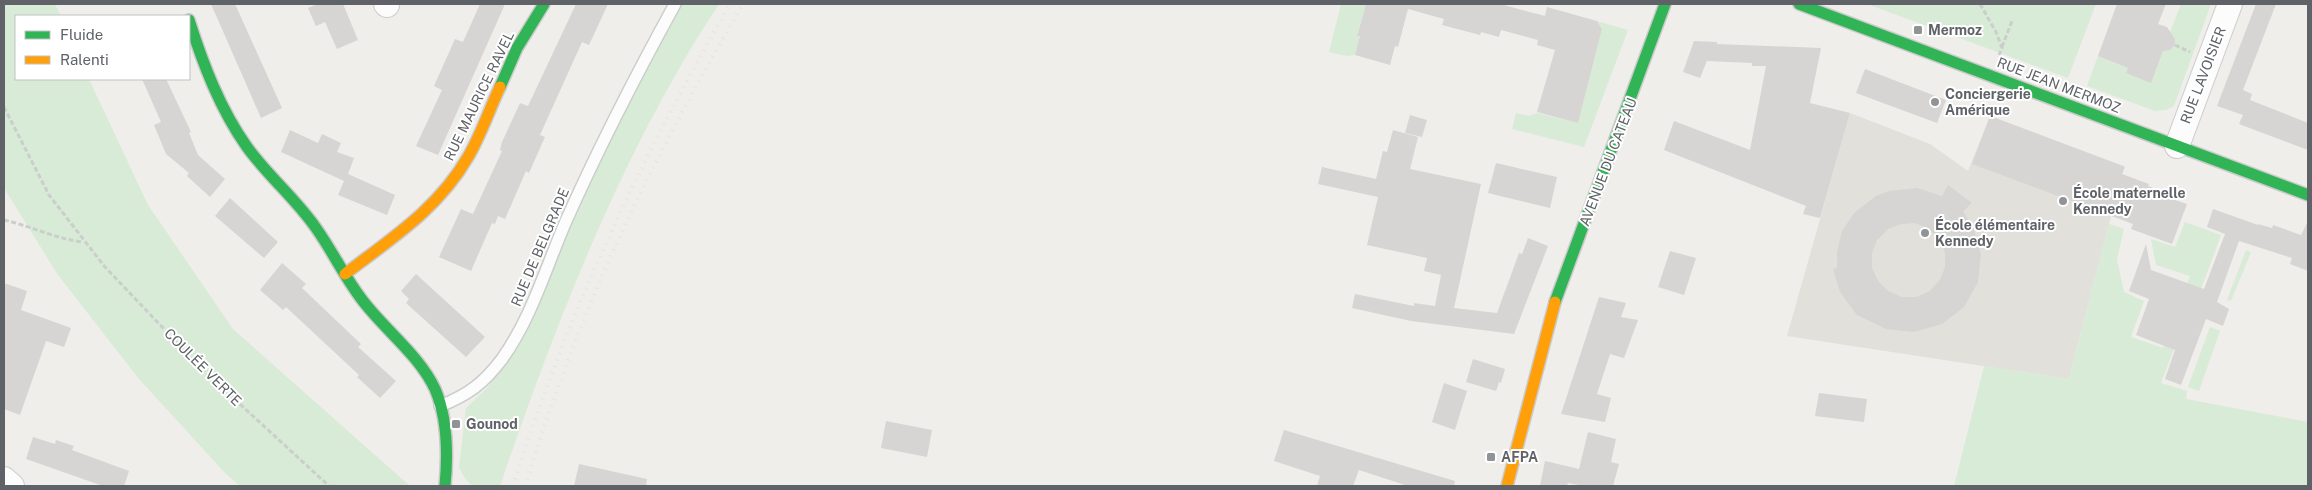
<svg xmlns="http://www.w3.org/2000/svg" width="2312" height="490" font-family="'Public Sans',sans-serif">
<rect width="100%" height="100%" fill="#efeeea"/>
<polygon fill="#e2e0da" points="1850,113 1930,144 1968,171 1990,116 2124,166 2069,379 1787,336"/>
<g fill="#d8ebd6">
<polygon points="4,4 55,4 61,16 16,16 16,79 89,79 148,205 233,329 410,486 240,486 226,474 139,379 58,275 4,188"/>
<path d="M681 4H719C623 149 556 322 500 486H472L464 477 459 467 466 408 487 388 506 361 605 147Z"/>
<polygon points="1341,4 1366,4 1357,35 1360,36 1355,55 1347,56 1329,52"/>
<polygon points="1867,4 2096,4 2068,78"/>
<polygon points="2181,4 2211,4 2174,106 2166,110 2155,111 2087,86 2098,56 2128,68 2126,73 2151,82 2164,49 2170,50 2175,45 2175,39 2169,35"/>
<polygon points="1597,21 1628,30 1584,147 1512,129 1516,113 1529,116 1537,113 1578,123 1602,29"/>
<polygon points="2185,222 2221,235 2200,292 2196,291 2161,383 2187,391 2186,399 2308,422 2308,486 1954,486 1984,366 2069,379 2109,224 2124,229 2117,259 2124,292 2144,301 2131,337 2163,348 2190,276 2156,265 2151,239 2175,247"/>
<polygon points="2246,250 2251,252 2231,301 2227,300"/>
<polygon points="2210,327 2220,331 2199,391 2188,387"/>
</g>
<g fill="#d6d5d3" fill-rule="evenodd">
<polygon points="211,4 235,4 282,108 261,118"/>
<polygon points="318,4 343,4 358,40 337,49 325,22 316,26 308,8"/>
<polygon points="480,4 505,4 438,155 416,146 442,90 434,86 455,39 463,42"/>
<polygon points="576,4 608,4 589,45 582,42 540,135 545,137 529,173 526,171 505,219 498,216 495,224 492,223 471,271 439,257 461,209 473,214 502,151 500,150 502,142 520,103 528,106"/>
<polygon points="1366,4 1500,4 1545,16 1547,7 1597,21 1602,29 1578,123 1537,112 1555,50 1537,45 1538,40 1501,30 1499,37 1481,32 1480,35 1442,25 1444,19 1408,9 1398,47 1395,46 1390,65 1355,55 1360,36 1357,36"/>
<polygon points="2117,4 2166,4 2158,24 2167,27 2175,39 2175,45 2170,50 2163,51 2151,83 2126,73 2128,68 2098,56"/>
<polygon points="2256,4 2276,4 2243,90 2252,94 2250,100 2308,123 2308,150 2239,124 2243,115 2217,106"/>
<polygon points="1694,41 1717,42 1717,44 1821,48 1810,103 1850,113 1820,218 1803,214 1806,206 1664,150 1674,121 1750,150 1766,66 1752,66 1752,63 1707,61 1700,78 1683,72"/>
<polygon points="1865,69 1946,100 1937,123 1856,93"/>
<polygon points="142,79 166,79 191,132 189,133 198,155 225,179 210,197 187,176 189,173 166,154 154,125 161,122"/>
<polygon points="1410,115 1427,120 1422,137 1405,133"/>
<polygon points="1990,116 2125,167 2122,174 2149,184 2148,186 2162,191 2160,195 2187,204 2172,244 2131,229 2133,224 1972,164"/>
<polygon points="290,130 318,143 322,134 341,143 337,152 354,158 348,174 395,195 387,215 338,195 344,181 281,152"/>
<polygon points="1393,130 1418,137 1410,169 1481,184 1454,308 1497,313 1519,253 1522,254 1528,238 1548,246 1514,334 1411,321 1352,308 1355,294 1414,306 1414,303 1435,306 1441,275 1424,271 1427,258 1367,245 1378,197 1318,184 1322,167 1376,179 1383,151 1387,152"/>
<polygon points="1496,163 1557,177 1550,208 1488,193"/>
<path d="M1948 185 1972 203 1963 211 1973 227 1981 254 1978 282 1964 307 1942 324 1914 332 1886 329 1857 315 1840 292 1833 269 1837 268V252L1842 231 1854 213 1876 196 1889 191 1917 188 1942 196ZM1915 223 1929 229 1939 239 1945 252V267L1940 280 1930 291 1916 297H1902L1888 291 1878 281 1872 268V253L1877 240 1888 229 1901 224Z"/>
<polygon points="230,198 278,242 264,258 215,216"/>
<polygon points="2213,209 2258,225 2258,224 2272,228 2273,225 2301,235 2308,221 2308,271 2290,264 2292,258 2239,241 2217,302 2229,309 2223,326 2206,319 2181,385 2165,379 2175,350 2136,335 2149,299 2129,291 2146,244 2151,270 2204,289 2225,234 2207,227"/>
<polygon points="1670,251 1696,258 1684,295 1658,287"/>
<polygon points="282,263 306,284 302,288 361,344 358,347 396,381 380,398 357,377 359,375 286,307 283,310 260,290"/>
<polygon points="416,274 485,337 466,357 406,303 409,299 401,291"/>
<polygon points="4,283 27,291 21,310 71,328 64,347 46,341 20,415 4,409"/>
<polygon points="1599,297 1626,303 1621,317 1638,320 1624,358 1610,354 1597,394 1611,398 1605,422 1561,414"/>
<polygon points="1473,359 1505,369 1501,383 1499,382 1496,391 1466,382"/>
<polygon points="1444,383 1467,391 1455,430 1432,422"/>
<polygon points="1819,393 1867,399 1864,422 1815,416"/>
<polygon points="886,421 932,430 927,457 881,448"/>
<polygon points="1284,430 1455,481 1454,486 1408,486 1359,470 1353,486 1317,486 1320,476 1274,461"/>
<polygon points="1588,432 1616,439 1611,462 1619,464 1613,486 1584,486 1568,483 1567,486 1540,486 1545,461 1579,469"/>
<polygon points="33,437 55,444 56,440 74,446 72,450 129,471 124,486 103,486 26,459"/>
<polygon points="579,464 647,479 646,486 574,486"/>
</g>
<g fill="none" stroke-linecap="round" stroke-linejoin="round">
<g stroke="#cbcccc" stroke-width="14">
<path id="lane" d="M440 406C468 395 484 383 502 359 532 317 546 267 566 221 599 147 636 75 675 4"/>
</g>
<g stroke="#cbcccc" stroke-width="26">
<g id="street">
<polyline points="386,4 387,5"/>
<polyline points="2177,146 2230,4"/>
<polyline points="4,479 12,486"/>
</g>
</g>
<g stroke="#cacacb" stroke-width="14">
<g id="fast">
<polyline points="1799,4 2308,195"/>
<path d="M189 20C203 64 220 109 247 147 268 176 296 199 316 228 333 252 345 278 363 301 386 331 419 355 435 389 448 419 448 454 445 486"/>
<polyline points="500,87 517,48 544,4"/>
<polyline points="1555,302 1665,4"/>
</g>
</g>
<g stroke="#cacacb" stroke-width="14">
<g id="slow">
<path d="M345 274C392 238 438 209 468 157 481 135 489 110 500 87"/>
<polyline points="1507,486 1555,302"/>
</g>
</g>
<g stroke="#cacfcc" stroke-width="3" stroke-dasharray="5 2.5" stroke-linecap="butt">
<polyline points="1980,4 1996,32 2002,48 1999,55"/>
<polyline points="2175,45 2190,52"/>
<polyline points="2002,47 2012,21"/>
<polyline points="4,107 49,195 105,267 204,371 329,486"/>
<path d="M4 220C31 226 56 239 83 242"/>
</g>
<use href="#lane" stroke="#fdfcfc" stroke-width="11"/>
<use href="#street" stroke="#fdfcfc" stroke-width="24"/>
<use href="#fast" stroke="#30b455" stroke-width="11"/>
<use href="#slow" stroke="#ff9f0a" stroke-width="11"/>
<g stroke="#e4e4e4" stroke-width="4" stroke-dasharray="1 6" stroke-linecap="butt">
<path d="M513 486C567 314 640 160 730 4"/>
<path d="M525 486C551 402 582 319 619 238 656 158 699 80 743 4"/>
</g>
</g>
<g fill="#919496" stroke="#fff" stroke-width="2">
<rect x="1913" y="25" width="10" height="10" rx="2.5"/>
<circle cx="1935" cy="102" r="5"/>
<circle cx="2063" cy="201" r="5"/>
<circle cx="1925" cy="233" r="5"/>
<rect x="451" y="419" width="10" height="10" rx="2.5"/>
<rect x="1486" y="452" width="10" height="10" rx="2.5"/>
</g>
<g text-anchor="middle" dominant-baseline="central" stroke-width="4" stroke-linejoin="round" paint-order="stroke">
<g font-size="14" font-weight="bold" fill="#5f6368" stroke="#fff" text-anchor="start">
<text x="1928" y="30">Mermoz</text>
<text x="1945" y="94">Conciergerie<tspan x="1945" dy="16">Amérique</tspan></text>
<text x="2073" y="193">École maternelle<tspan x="2073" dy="16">Kennedy</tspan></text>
<text x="1935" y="225">École élémentaire<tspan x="1935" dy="16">Kennedy</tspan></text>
<text x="466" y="424">Gounod</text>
<text x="1501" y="457">AFPA</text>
</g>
<g font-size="14" fill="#5f6368" stroke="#fff">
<text transform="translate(2203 75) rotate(-69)">RUE LAVOISIER</text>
<text transform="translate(2059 85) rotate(21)">RUE JEAN MERMOZ</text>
<text transform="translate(479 96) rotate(-64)">RUE MAURICE RAVEL</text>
<text transform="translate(1608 162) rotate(-69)">AVENUE DU CATEAU</text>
<text transform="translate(540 247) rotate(-67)">RUE DE BELGRADE</text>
<text transform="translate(203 367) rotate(45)">COULÉE VERTE</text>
</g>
</g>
<rect width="2312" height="490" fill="none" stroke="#5f6368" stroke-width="10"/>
<rect x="15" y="15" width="175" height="65" fill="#ffffff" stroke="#bfc1c3"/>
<rect x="25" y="31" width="25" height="8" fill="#30b455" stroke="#bfc1c3"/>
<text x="60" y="40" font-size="15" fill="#5f6368">Fluide</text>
<rect x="25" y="56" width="25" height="8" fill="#ff9f0a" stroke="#bfc1c3"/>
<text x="60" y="65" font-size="15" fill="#5f6368">Ralenti</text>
</svg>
